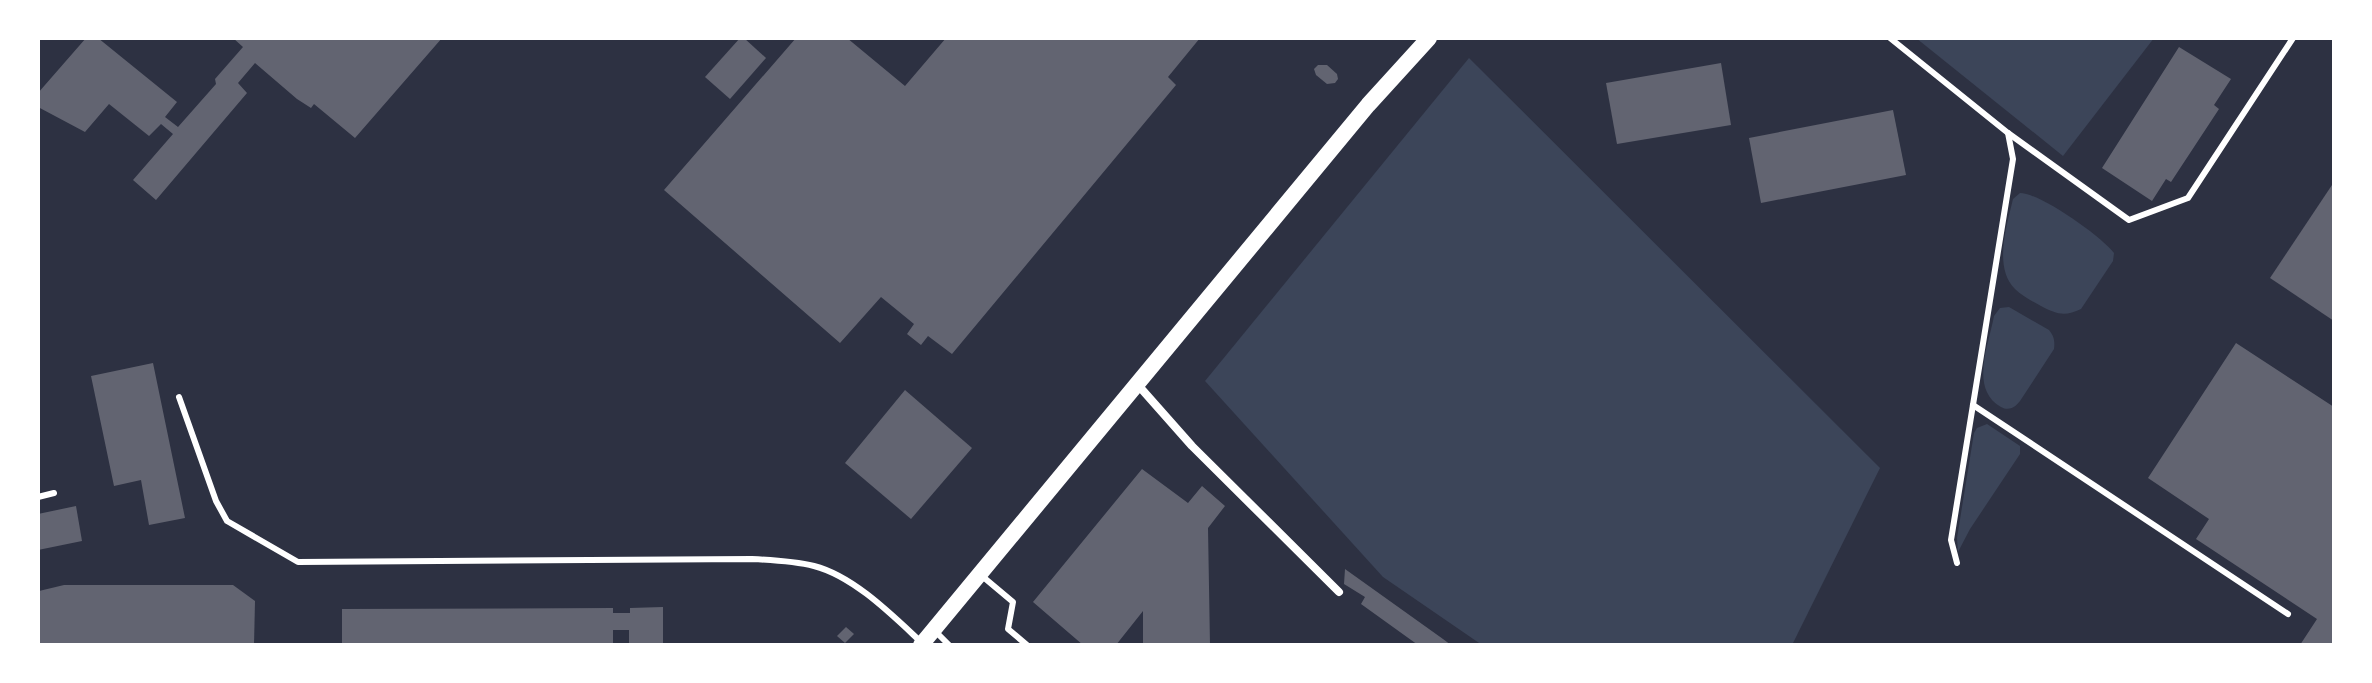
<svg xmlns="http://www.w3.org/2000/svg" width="2372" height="683" font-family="'Roboto Condensed',sans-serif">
<rect width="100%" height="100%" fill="#2d3142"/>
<g fill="#3c4559">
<polygon points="1916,38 2154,38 2063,156"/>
<polygon points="1469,58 1880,468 1792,645 1482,645 1383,577 1205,381"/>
<path d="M2020 193C2040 193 2101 236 2114 253L2113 261 2081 309C2065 317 2056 314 2041 306 2032 301 2022 296 2015 289 1993 267 2007 225 2013 199Z"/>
<path d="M2009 307 2049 330C2054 336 2055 341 2054 349L2022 398C2017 406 2010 412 2001 407 1969 389 1989 344 1994 316L2000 308Z"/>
<polygon points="1987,424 2020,446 2020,454 1970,529 1958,552 1957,538 1974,433 1977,428"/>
</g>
<g fill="#626471">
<polygon points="86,38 98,38 177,102 165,117 178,127 216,84 215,79 243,47 233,38 442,38 355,138 314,104 311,108 297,99 255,63 238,83 247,93 156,200 133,180 173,134 161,124 149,136 109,104 85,132 38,107 38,93"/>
<polygon points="740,38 744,38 766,58 730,99 705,77"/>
<polygon points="796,38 847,38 905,86 946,38 1200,38 1168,77 1176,85 952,354 928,336 921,345 907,334 914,324 881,297 840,343 664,190"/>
<polygon points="2179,47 2231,79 2214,105 2219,109 2171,182 2166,179 2152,201 2102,168"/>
<polygon points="1721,63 1731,125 1617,144 1606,83"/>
<polygon points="1318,65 1327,65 1337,74 1338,79 1335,83 1327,84 1316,75 1314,69"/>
<polygon points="1893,110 1906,175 1761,203 1749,138"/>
<polygon points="2334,182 2334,321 2270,278"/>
<polygon points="2236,343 2334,407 2334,645 2300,645 2317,619 2196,539 2209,519 2148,478"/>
<polygon points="153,363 185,518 149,525 141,480 114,486 91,376"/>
<polygon points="905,390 972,448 911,519 845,463"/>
<polygon points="1142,469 1188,503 1202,486 1225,506 1208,528 1210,645 1143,645 1143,611 1116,645 1083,645 1033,602"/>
<polygon points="76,506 82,541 38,550 38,514"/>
<polygon points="1345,569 1443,639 1451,645 1418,645 1361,604 1365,597 1344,584"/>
<polygon points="64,585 233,585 255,601 254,645 38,645 39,591"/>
<polygon points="663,607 663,645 629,645 629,630 613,630 613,645 342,645 342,609 613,608 613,613 630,613 630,608"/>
<polygon points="846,627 854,634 845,643 837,636"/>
</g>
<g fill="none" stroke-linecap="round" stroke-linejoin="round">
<g stroke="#fff" stroke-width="6">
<polyline points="1890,38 2008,133 2129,220 2188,198 2293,38"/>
<path d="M179 397 216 501 227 521 298 562 752 559C773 560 794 561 814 566 853 576 891 614 920 641"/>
<polyline points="1973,405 2288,614"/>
<polyline points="38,497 54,493"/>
<polyline points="1957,563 1951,540 2013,159 2008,133"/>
<polyline points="982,576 1013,602 1008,629 1027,645"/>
<polyline points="936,632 949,645"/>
</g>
<polyline stroke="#fff" stroke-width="8" points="1138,385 1192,446 1339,592"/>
<polyline stroke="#fff" stroke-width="16" points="921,645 1368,105 1429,38"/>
</g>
<rect width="2372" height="683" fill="none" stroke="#ffffff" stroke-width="80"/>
</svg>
